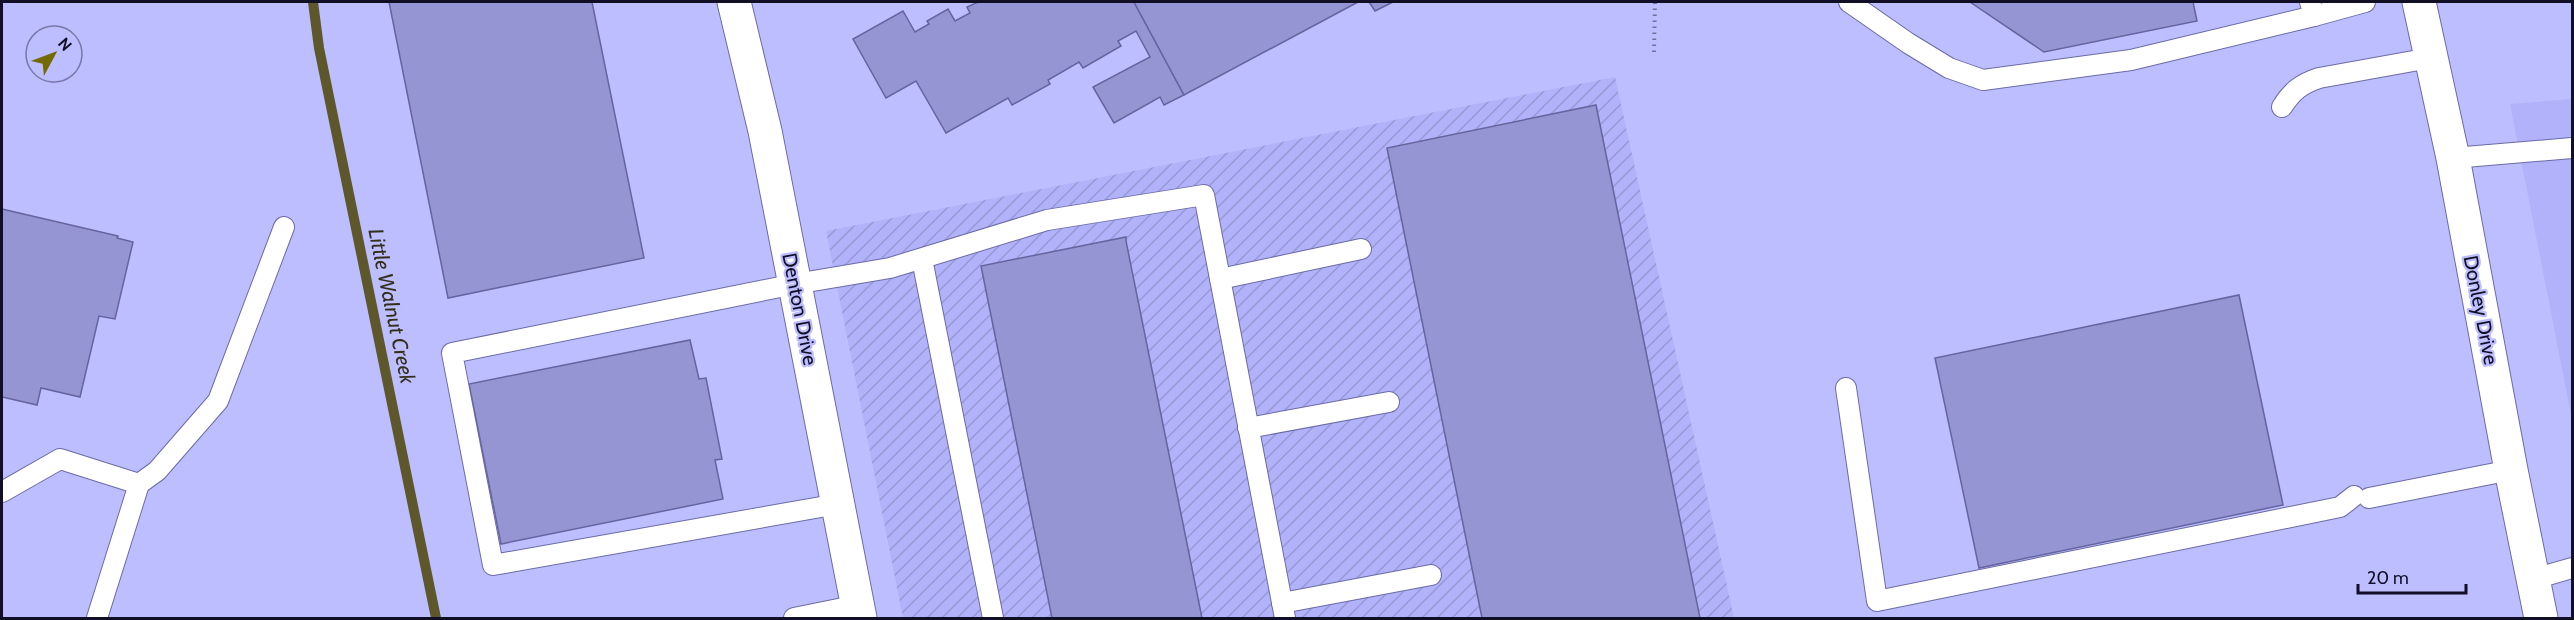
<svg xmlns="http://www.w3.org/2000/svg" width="2574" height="620" font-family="Cabin,sans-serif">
<defs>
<pattern id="industrial-furrows" width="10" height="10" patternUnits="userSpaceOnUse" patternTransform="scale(1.5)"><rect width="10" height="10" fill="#b1b2f9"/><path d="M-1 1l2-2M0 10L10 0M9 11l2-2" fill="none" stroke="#9798d5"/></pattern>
</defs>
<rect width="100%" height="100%" fill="#bdbeff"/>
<polygon fill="#b1b2f9" points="2572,99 2572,419 2510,104"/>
<polygon fill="url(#industrial-furrows)" points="1615,77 1734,618 903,618 826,231"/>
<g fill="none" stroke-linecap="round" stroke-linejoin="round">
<polyline stroke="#5d572b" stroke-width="10" points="313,2 319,48 436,618"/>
</g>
<g fill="#9495d2" stroke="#65649e" stroke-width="1.5">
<polygon points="389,2 592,2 644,258 448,298"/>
<polygon points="978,2 1134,2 1184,95 1164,105 1160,97 1114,123 1093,87 1150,57 1136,31 1118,41 1121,46 1083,68 1079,62 1048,80 1050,84 1012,105 1008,98 946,133 916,81 886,98 853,39 903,11 915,32 929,24 927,21 948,9 955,21 970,13 967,7"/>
<polygon points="1134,2 1358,2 1184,95"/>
<polygon points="1369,2 1393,2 1375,11"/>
<polygon points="1970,2 2193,2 2197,21 2044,52"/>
<polygon points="1596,105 1700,618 1482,618 1387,148"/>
<polygon points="2,209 118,236 117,238 133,242 115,319 99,316 80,397 41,388 37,405 2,397"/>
<polygon points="1126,237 1126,241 1202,618 1052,618 981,266"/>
<polygon points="2239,295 2283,505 1979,568 1935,358"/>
<polygon points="690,340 699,379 706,378 722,459 715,460 723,499 501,544 469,384"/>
</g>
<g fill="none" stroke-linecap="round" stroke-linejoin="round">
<g stroke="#6b6ba6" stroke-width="22">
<g id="service">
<polyline points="1849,2 1908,43 1949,68 1983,80 2131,60 2314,16"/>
<polyline points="2310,2 2314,16 2365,2"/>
<path d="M2282 107C2292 91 2301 84 2319 78L2430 58"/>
<polyline points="2453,158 2572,148"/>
<polyline points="922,259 993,618"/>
<polyline points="1220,279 1361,249"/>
<polyline points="1846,388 1877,601 2340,507 2354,496"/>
<polyline points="1248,428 1389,402"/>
<polyline points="139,484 157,471 218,401 284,227"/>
<polyline points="2,492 60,459 139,484 97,618"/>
<polyline points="2369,498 2511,470"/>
<polyline points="838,504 493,565 452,353 795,284 890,268 1047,220 1204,195 1285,618"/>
<polyline points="2534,579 2572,568"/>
<polyline points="1282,603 1431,575"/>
<polyline points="794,618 858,605"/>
</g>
</g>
<g stroke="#6b6ba6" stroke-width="35">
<g id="minor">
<polyline points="734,2 765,131 860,618"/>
<polyline points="2419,2 2453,158 2511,470 2541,618"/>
</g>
</g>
<polyline stroke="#71719f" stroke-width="4" stroke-dasharray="1.5 4.5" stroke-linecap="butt" points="1654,52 1655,2"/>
<use href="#service" stroke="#fff" stroke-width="20"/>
<use href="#minor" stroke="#fff" stroke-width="33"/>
</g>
<g text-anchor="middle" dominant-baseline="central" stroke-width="4.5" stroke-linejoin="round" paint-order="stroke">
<g font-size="20" fill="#100f25" stroke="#bdbeff">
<text transform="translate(800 309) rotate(79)">Denton Drive</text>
<text transform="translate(2481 310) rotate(79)">Donley Drive</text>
</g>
<g font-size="21" font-style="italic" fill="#323019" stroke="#bdbeff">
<text transform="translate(392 306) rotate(78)">Little Walnut Creek</text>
</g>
</g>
<rect width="2574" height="620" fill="none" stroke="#100f25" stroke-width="6"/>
<g transform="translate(54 54) rotate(49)"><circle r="28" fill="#bdbeff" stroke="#7878a8" stroke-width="1.5"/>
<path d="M0-4.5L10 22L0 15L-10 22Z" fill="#736a02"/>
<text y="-9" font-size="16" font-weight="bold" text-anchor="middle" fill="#100f25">N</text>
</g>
<path d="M2358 584v9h108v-9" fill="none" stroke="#100f25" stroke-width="3"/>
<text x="2367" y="584" font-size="18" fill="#100f25" stroke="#bdbeff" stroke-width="4.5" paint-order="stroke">20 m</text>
</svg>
